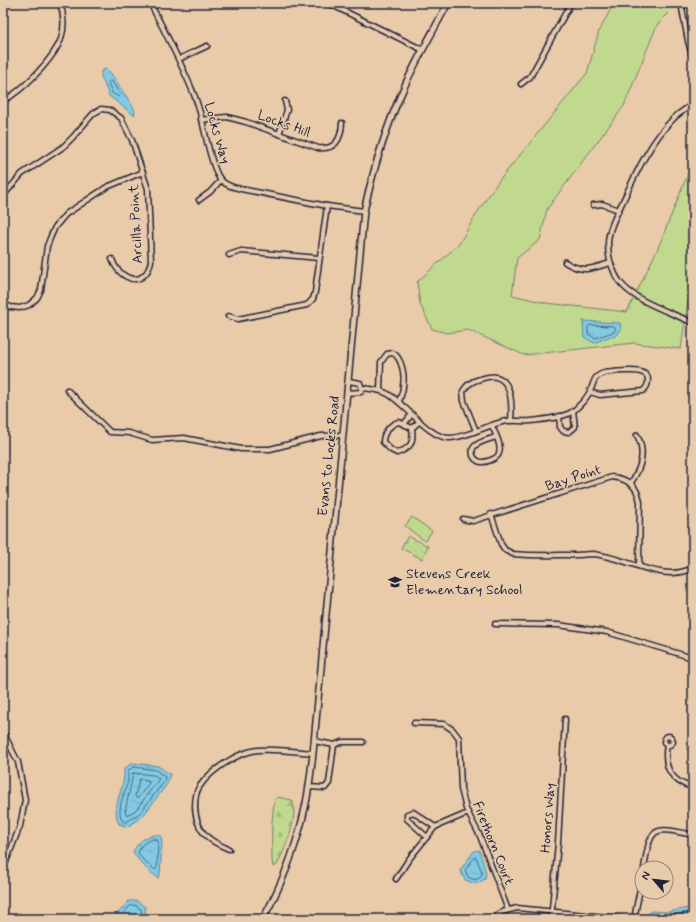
<svg xmlns="http://www.w3.org/2000/svg" width="696" height="922" font-family="Mynerve,sans-serif">
<defs>
<pattern id="forest-firs" width="22" height="20" patternUnits="userSpaceOnUse"><rect width="22" height="20" fill="#c1d98f"/><path d="M5 1l3.5 6h-7zM16 11l3.5 6h-7z" fill="#a6ba7c"/></pattern>
<pattern id="park-dots" width="8" height="8" patternUnits="userSpaceOnUse"><rect width="8" height="8" fill="#c1d98f"/><path d="M2 2h.1M6 6h.1" fill="none" stroke="#a6ba7c" stroke-width="1.8" stroke-linecap="round"/></pattern>
<pattern id="water-ripples" width="26" height="14" patternUnits="userSpaceOnUse"><rect width="26" height="14" fill="#82cae3"/><path d="M2 4q2-2 4 0t4 0M15 11q2-2 4 0t4 0" fill="none" stroke="#70adc4"/></pattern>
</defs>
<rect width="100%" height="100%" fill="#e9cba9"/>
<filter id="ink" filterUnits="userSpaceOnUse"><feTurbulence type="fractalNoise" baseFrequency=".025" numOctaves="2"/><feDisplacementMap in="SourceGraphic" scale="8" xChannelSelector="R" yChannelSelector="G"/><feConvolveMatrix kernelMatrix="1 2 1 2 8 2 1 2 1" color-interpolation-filters="sRGB"/></filter>
<g filter="url(#ink)">
<g fill="#c1d98f" stroke="#727e65">
<polygon points="614,3 676,3 676,6 657,25 624,106 547,209 540,240 517,258 512,295 546,303 627,312 658,248 693,161 693,292 687,306 681,349 634,343 524,355 468,330 447,333 432,329 420,304 417,282 459,244 477,213 498,182 587,73 599,31"/>
<polygon points="412,517 432,531 425,541 405,526"/>
</g>
<path fill="url(#forest-firs)" stroke="#727e65" d="M277 797 292 800C299 817 285 849 277 865L273 867 272 860C272 846 270 808 277 797Z"/>
<polygon fill="url(#park-dots)" stroke="#727e65" points="408,536 428,546 422,559 401,548"/>
<g fill="url(#water-ripples)" stroke="#5c87a0">
<polygon points="105,69 110,72 132,105 135,111 134,115 109,96 101,76 101,71"/>
<polygon points="583,321 620,323 621,330 614,337 611,336 594,343 584,337"/>
<path d="M132 763 158 766 170 774 167 784 143 816 127 827 119 824C112 810 120 796 123 782 124 778 124 773 124 769Z"/>
<path d="M154 835H160L162 841 160 875 158 878C148 871 140 863 133 852 138 842 143 838 154 835Z"/>
<polygon points="479,850 486,872 485,879 476,884 465,880 460,870 474,851"/>
<polygon points="129,901 137,901 145,907 146,919 114,919 117,914"/>
<polygon points="693,907 693,919 649,919 647,915 651,911 668,912"/>
</g>
<g fill="none" stroke-linecap="round" stroke-linejoin="round">
<g stroke="#48657e" stroke-width="1">
<polygon points="110,81 112,81 120,94 119,97 112,93 108,83"/>
<polygon points="590,325 614,326 616,329 613,332 595,338 588,334 588,327"/>
<path d="M134 767 156 770 165 777 164 782 140 813 126 822 122 820C116 809 125 793 128 781 128 778 128 775 128 771Z"/>
<path d="M133 773 154 775 159 779 136 810 127 815 125 813C127 800 131 786 133 773Z"/>
<polygon points="141,779 148,780 149,783 138,798 136,798 135,796 139,780"/>
<path d="M154 839H157L158 841 157 868 155 870 142 859 138 852C141 844 146 841 154 839Z"/>
<polygon points="476,857 482,872 481,877 475,880 468,877 465,870 474,858"/>
<polyline points="118,919 130,906 135,905 141,909 142,919"/>
<polyline points="652,919 654,915 668,916 693,911"/>
</g>
<g stroke="#22223b" stroke-width="7">
<g id="minor">
<path d="M150 3C166 34 182 64 195 97 205 122 206 151 218 176 223 185 233 187 241 189L327 206 364 211"/>
<polyline points="328,3 423,50"/>
<polyline points="681,3 688,41 693,59"/>
<polyline points="179,59 207,46"/>
<polyline points="521,84 530,77 571,3"/>
<path d="M3 101C22 91 53 60 61 39 65 27 64 15 60 3"/>
<path d="M693 104C687 108 679 113 674 118 650 142 637 171 623 201 617 214 608 229 608 244 608 258 612 270 619 281 633 301 671 312 693 323"/>
<path d="M201 120 216 118 227 117 246 122 318 148C336 150 341 139 342 123"/>
<polyline points="279,134 287,110 285,101"/>
<path d="M3 196 22 174 63 147 73 137 93 114 101 109 110 110 121 118 132 140 148 189 151 261C150 265 149 270 146 273 134 288 116 272 112 259"/>
<polyline points="199,200 210,192 221,180"/>
<polyline points="593,205 602,204 619,210"/>
<polyline points="229,255 241,251 319,258"/>
<path d="M565 262C582 273 592 269 610 263"/>
<polyline points="3,303 10,307 20,308 29,305 37,298 41,290 47,246 51,236 55,227 66,214 107,187 143,172"/>
<polyline points="228,316 238,319 307,305 313,299 315,292 327,206"/>
<path d="M362 388C371 389 380 389 388 394 406 404 430 440 451 438 471 436 488 424 507 421 515 420 523 422 531 421 541 420 560 418 570 413 576 410 588 397 590 391 595 382 592 377 604 373 610 372 638 369 643 373 646 374 648 377 648 380 648 385 647 387 643 391L600 395 590 392"/>
<polyline points="67,390 110,432 129,433 152,440 184,438 241,449 270,449 321,436 343,435"/>
<path d="M380 390 381 362 387 354 393 353C402 358 405 376 403 386 403 391 401 396 399 401"/>
<polyline points="347,393 361,392 362,389 360,383 349,381"/>
<polyline points="559,416 560,427 563,431 569,432 575,427 573,411"/>
<polyline points="404,424 412,414"/>
<path d="M492 426C495 433 502 445 499 453 498 459 483 464 478 461 472 458 470 449 476 445 481 441 490 439 496 437"/>
<path d="M412 428 399 422C390 424 383 433 383 442L391 450 397 453C411 448 414 443 412 428L420 421"/>
<path d="M476 431 464 401 463 391C467 384 472 381 480 379 485 378 491 375 496 377 513 381 512 407 511 421"/>
<path d="M630 484C641 469 646 452 637 435"/>
<path d="M491 514 501 544 505 550 513 554C534 556 556 555 577 555 582 555 587 554 592 554 626 556 660 584 693 568"/>
<path d="M463 519 473 521 612 477C628 479 637 485 640 502L639 566"/>
<polyline points="495,624 558,625 607,632 693,658"/>
<polyline points="414,723 444,724 453,730 459,738 461,789 466,809 480,836 508,910"/>
<polyline points="3,732 18,762 25,800 20,826 4,867 3,876"/>
<polyline points="314,741 334,745 342,742 363,742"/>
<path d="M667 745 664 742 665 737 669 736 672 738 673 742 670 745H667C663 766 671 783 693 787"/>
<polyline points="309,787 325,788 329,783 334,745"/>
<polyline points="427,837 407,819 407,814 413,812 435,827"/>
<path d="M229 849C208 841 196 831 195 807 195 801 196 791 200 786 210 771 234 755 252 751 266 747 298 752 313 753"/>
<path d="M644 868C651 826 652 826 693 835"/>
<polyline points="396,879 409,859 435,827 468,813"/>
<polyline points="3,912 5,919"/>
<polyline points="492,919 502,912 517,908 625,919"/>
<polyline points="551,919 558,843 565,719"/>
<polyline points="634,919 642,879"/>
</g>
</g>
<g stroke="#22223b" stroke-width="8">
<path id="tertiary" d="M263 919C281 886 297 845 305 808 309 790 311 771 313 753L364 211C373 171 385 130 402 92 415 62 433 32 448 3"/>
</g>
<use href="#minor" stroke="#e6cbad" stroke-width="4"/>
<use href="#tertiary" stroke="#e6cbad" stroke-width="5"/>
</g>
</g>
<defs>
<g id="school-bare" transform="scale(1.08)"><path d="M0-5L7-2L0 1L-7-2ZM-4 1L0 2.5L4 1V4Q0 6-4 4Z" fill="#22223b" stroke="#e6cbad" stroke-width="2.5" paint-order="stroke"/></g>
</defs>
<g fill-rule="evenodd">
<use href="#school-bare" x="395" y="582"/>
</g>
<g text-anchor="middle" dominant-baseline="central" stroke-width="3" stroke-linejoin="round" paint-order="stroke">
<g font-size="14" fill="#22223b" stroke="#e6cbad">
<text transform="translate(284 124) rotate(20)">Locks Hill</text>
<text transform="translate(217 133) rotate(74)">Locks Way</text>
<text transform="translate(136 224) rotate(-93)">Arcilla Point</text>
<text transform="translate(329 456) rotate(-84)">Evans to Locks Road</text>
<text transform="translate(573 478) rotate(-18)">Bay Point</text>
<text transform="translate(548 818) rotate(-86)">Honors Way</text>
<text transform="translate(493 843) rotate(68)">Firethorn Court</text>
</g>
<g font-size="14" fill="#22223b" stroke="#e6cbad" text-anchor="start">
<text x="406" y="574">Stevens Creek<tspan x="406" dy="16">Elementary School</tspan></text>
</g>
</g>
<rect width="696" height="922" fill="none" stroke="#e6cbad" stroke-width="16"/>
<rect x="8" y="8" width="680" height="906" fill="none" stroke="#22223b" stroke-width="1.5" filter="url(#ink)"/>
<g transform="translate(654 880) rotate(298)"><circle r="19" fill="#e6cbad" stroke="#98877f"/>
<path d="M0-3L7 15L0 10L-7 15Z" fill="#22223b"/>
<text y="-6" font-size="11" font-weight="bold" text-anchor="middle" fill="#22223b">N</text>
</g>
</svg>
